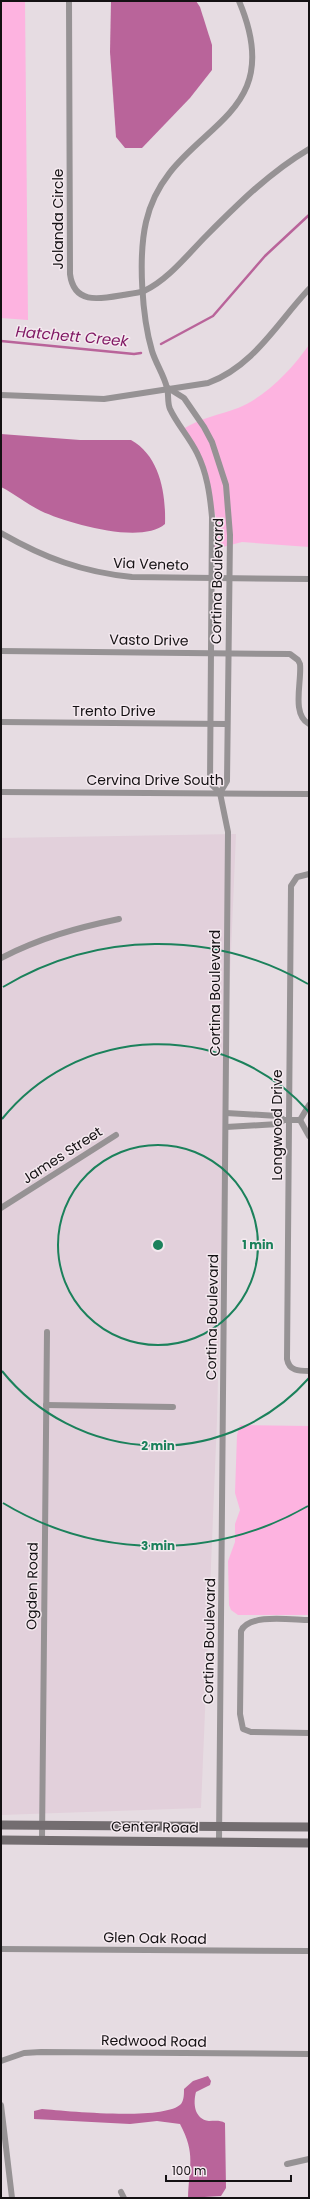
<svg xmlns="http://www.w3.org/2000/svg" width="310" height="2199" font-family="Poppins,sans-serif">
<rect width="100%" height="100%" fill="#e6dce2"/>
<polygon fill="#e2d0db" points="236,834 224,1118 217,1420 201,1808 1,1815 1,838"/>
<g fill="#fdb3e0">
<polygon points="1,1 25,1 28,320 1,318"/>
<path d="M309 345V547L242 542 211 550 217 522 201 457 183 429C201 418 219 415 238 408 267 396 291 370 309 345Z"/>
<polygon points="240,1425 309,1426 309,1615 238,1615 231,1610 229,1605 228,1561 235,1542 235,1524 240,1510 235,1493 237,1435"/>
</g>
<g fill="#b9649a">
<polygon points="111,1 196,1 200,7 212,45 212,70 190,98 142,148 125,148 116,137 110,52"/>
<path d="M1 434 80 440H131C160 456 166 494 165 524 141 545 67 523 41 511 27 504 15 494 1 487Z"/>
<path d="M208 2076 211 2081 210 2085 196 2092C193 2103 194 2119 209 2121 215 2121 220 2120 225 2123L226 2188 221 2196 188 2198C189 2166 196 2154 180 2124L157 2121 130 2124 34 2119V2111L42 2109C66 2111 165 2121 181 2104 184 2100 184 2094 184 2089L193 2081Z"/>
</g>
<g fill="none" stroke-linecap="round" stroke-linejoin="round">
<g stroke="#b9649a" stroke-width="2.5">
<polyline points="1,341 134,354 141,353"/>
<polyline points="161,344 213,316 265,256 309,215"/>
</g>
<g stroke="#969294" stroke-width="6">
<path d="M69 1 70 274C74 305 100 299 123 295 129 294 138 293 144 291 168 280 188 254 207 235 239 203 270 172 309 149"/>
<polyline points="168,388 184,398 204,427 212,442 226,485 230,535 227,781 220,793"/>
<path d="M1 395 104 399 208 383C254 366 277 323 309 289"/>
<path d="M1 533C45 558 82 572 132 577L309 579"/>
<path d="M1 651 290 654 298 660 300 664C302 682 291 714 309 724"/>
<polyline points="1,722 227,724"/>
<polyline points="1,792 309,794"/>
<path d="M309 874 297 877 291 886 287 1359C289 1371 299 1371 309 1371"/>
<path d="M1 958C40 938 76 928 119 919"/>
<polyline points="226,1113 278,1116 284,1120 300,1120"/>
<polyline points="300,1120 309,1136"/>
<polyline points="300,1120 309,1105"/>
<polyline points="226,1127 278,1124 284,1120"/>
<polyline points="1,1208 116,1135"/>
<polyline points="46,1405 173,1407"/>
<path d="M309 1620C292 1620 249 1613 241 1631L240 1714 243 1729 251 1732 309 1733"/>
<polyline points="42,1840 47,1332"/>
<path d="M219 1842 228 832 220 793 210 783 212 517C210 495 207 473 197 453 189 437 177 424 170 409 167 402 169 394 167 388 164 375 156 364 152 351 142 317 138 257 146 222 168 123 293 128 239 1"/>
<polyline points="1,1949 309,1951"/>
<polyline points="1,2061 24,2053 41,2052 309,2054"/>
<polyline points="1,2105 12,2198"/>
<polyline points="287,2164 309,2159"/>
<polyline points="121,2192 124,2198"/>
</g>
<g stroke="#736d70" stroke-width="9">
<polyline points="1,1825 309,1827"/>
<polyline points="1,1840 309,1843"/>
</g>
</g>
<g fill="none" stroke="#1b815b" stroke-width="2">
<circle cx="158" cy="1245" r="100"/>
<path d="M309 1378A201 201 0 0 1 2 1371M2 1119A201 201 0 0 1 309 1112"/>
<path d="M308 1506A301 301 0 0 1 3 1503M3 987A301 301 0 0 1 308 984"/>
</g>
<g text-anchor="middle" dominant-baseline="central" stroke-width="3" stroke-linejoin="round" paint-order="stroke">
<g font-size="14" fill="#141113" stroke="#f4e9ef">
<text transform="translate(58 219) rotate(-90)">Jolanda Circle</text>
<text transform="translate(151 564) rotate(2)">Via Veneto</text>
<text transform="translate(217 581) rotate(-89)">Cortina Boulevard</text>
<text transform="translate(149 640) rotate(1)">Vasto Drive</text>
<text x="114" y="711">Trento Drive</text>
<text x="155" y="780">Cervina Drive South</text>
<text transform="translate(215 993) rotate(-90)">Cortina Boulevard</text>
<text transform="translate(277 1125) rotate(-90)">Longwood Drive</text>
<text transform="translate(62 1155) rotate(-33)">James Street</text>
<text transform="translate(212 1317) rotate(-89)">Cortina Boulevard</text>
<text transform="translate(32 1586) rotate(-89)">Ogden Road</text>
<text transform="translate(209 1641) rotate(-89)">Cortina Boulevard</text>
<text transform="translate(155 1827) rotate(1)">Center Road</text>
<text transform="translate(155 1938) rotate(1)">Glen Oak Road</text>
<text transform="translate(154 2041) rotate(1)">Redwood Road</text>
</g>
<g font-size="15" font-style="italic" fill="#7f1662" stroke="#f4e9ef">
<text transform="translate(72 336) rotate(5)">Hatchett Creek</text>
</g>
</g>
<circle cx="158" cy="1245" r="6" fill="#1b815b" stroke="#f4e9ef" stroke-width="2"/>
<g font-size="12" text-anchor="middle" font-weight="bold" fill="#1b815b" stroke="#f4e9ef" stroke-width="3" stroke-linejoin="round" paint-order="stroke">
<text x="258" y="1249">1 min</text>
<text x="158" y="1450">2 min</text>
<text x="158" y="1550">3 min</text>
</g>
<rect width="310" height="2199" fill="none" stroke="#141113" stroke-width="4"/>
<path d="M166 2175v6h125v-6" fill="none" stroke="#141113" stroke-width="2"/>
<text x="172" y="2175" font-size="12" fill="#141113" stroke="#f4e9ef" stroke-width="3" paint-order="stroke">100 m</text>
</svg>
